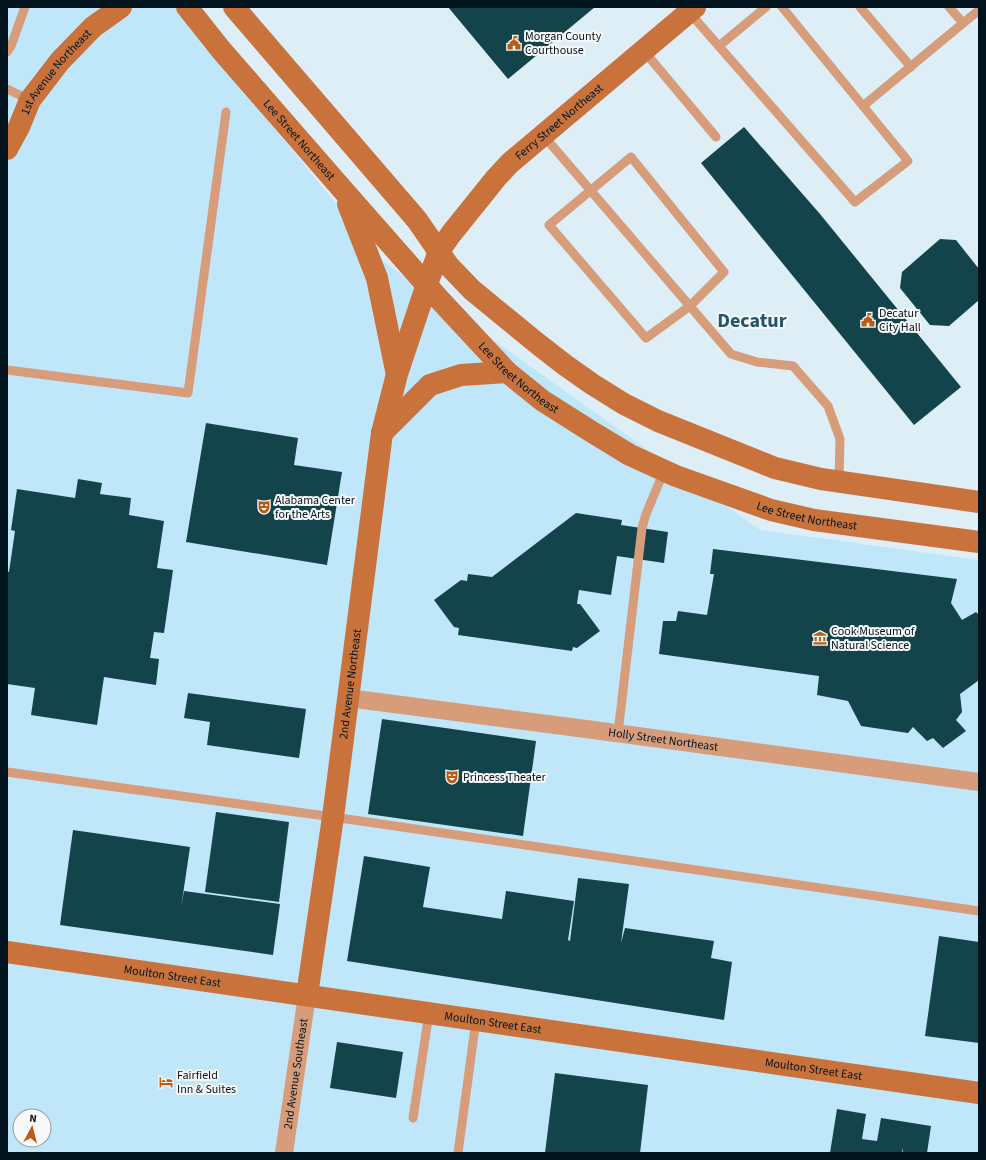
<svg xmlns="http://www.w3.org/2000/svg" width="986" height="1160" font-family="'Source Sans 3',sans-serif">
<rect width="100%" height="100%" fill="#ddeef6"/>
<path fill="#c0e6f9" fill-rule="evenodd" d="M7 7H174L385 263 760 530 979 560V1153H7ZM20 1116H44V1140H20Z"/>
<g fill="#13434b">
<polygon points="448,7 595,7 508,79"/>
<polygon points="744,127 820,214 961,387 914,425 701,163"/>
<polygon points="940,239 956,240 979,269 979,300 949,326 930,325 900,288 902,272"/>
<polygon points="206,423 298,438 294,465 342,472 327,565 186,542"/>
<polygon points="78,479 102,483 100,494 131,498 129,515 164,521 157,568 173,570 164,633 154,632 150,658 159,659 156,685 104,677 97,725 31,715 35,688 7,684 7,571 9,572 15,531 11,530 17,489 75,498"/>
<polygon points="576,513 622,520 621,525 668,532 664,563 617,556 611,595 579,590 577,604 580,604 600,631 577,648 573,647 572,651 458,635 459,628 454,627 434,600 461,580 467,581 468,574 492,577"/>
<polygon points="713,549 957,579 951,603 962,620 976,612 979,615 979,680 960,694 962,712 956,720 966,731 943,748 933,738 927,741 913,727 908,733 861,726 848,701 817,695 819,676 659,654 663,621 676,621 678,611 707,615 714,574 710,574"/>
<polygon points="188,693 306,709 299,758 207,745 210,722 184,718"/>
<polygon points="382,719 536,741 523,836 368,814"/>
<polygon points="216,812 289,822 279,902 205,892"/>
<polygon points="73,830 190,847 181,908 184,891 280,904 273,955 60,925"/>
<polygon points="364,856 430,867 423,907 502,919 506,891 574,901 568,940 570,941 578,878 629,884 621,943 625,928 714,941 711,958 732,962 724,1020 347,961"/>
<polygon points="939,936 979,942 979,1043 925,1036"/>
<polygon points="337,1042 403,1052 396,1098 330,1088"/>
<polygon points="555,1073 648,1085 640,1153 545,1153"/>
<polygon points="837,1109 866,1114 862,1139 877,1141 881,1118 931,1126 927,1153 903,1153 903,1148 902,1153 830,1153"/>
</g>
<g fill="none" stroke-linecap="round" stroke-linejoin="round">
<g stroke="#d79c7a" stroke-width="9">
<polyline points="860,7 911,67"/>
<polyline points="949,7 963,23"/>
<polyline points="689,12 855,202 908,161 782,7"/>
<polyline points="719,46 766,7"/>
<polyline points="644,51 716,137"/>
<polyline points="7,52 11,46 25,7"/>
<polyline points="7,89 30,100"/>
<polyline points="863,106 979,10"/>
<polyline points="543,135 731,354 757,362 793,366 828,406 840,439 839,482"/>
<polygon points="631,157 724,272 690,306 646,338 549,225"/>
<polyline points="7,370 188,393 226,112"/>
<polyline points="618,733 642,528 646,514 664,471"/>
<polyline points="7,772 333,817 979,911"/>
<polyline points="413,1118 429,1013"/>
<polyline points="458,1153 476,1020"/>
</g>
<g stroke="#d79c7a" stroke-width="18">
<path id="s1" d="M348 698 586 729 979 782"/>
<path id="s2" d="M284 1153 307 995"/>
</g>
<g stroke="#c9723c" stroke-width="22">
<path id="s3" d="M187 7 222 51 343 190 439 299 507 372 543 401 592 432 630 455 676 476 771 510 814 520 979 542"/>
<polyline points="234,7 417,220 448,265 472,290 538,344 565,365 592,384 624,404 658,421 775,468 821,479 979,502"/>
<path id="s4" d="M7 149 19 127 30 100 60 61 93 27 121 7"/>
<polyline points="348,204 377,278 396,370"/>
<polyline points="382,433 430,385 461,375 507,372"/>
<path id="s5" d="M7 952 979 1093"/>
<path id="s6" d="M307 995 333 817 382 433 397 374 427 284 439 251 451 234 496 178 510 163 695 7"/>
</g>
</g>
<defs>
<g id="civic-bare" transform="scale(1.08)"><path d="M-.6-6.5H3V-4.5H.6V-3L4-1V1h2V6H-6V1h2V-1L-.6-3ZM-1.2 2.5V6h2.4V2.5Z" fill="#bb5c15" stroke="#f8f8f8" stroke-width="2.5" paint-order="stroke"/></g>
<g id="theatre-bare" transform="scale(1.08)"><path d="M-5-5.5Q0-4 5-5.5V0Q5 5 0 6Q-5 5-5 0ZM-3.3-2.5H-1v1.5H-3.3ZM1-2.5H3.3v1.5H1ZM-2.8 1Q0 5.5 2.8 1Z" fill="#bb5c15" stroke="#f8f8f8" stroke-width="2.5" paint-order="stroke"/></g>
<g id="museum-bare" transform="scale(1.08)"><path d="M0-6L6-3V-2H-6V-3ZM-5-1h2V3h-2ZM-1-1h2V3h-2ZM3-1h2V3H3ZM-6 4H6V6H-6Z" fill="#bb5c15" stroke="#f8f8f8" stroke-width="2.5" paint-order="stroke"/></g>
<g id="hotel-bare" transform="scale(1.08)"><path d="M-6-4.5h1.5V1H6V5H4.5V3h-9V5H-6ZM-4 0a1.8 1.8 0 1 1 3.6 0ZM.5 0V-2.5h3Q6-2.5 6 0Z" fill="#bb5c15" stroke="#f8f8f8" stroke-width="2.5" paint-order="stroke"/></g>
</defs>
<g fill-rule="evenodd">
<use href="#civic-bare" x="514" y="43"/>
<use href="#civic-bare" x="868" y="320"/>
<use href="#theatre-bare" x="264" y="507"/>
<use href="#museum-bare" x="820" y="638"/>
<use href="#theatre-bare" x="452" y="777"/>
<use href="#hotel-bare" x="166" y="1082"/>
</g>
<g text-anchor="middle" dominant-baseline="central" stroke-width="4" stroke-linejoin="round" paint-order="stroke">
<g font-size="12" fill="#01131c" stroke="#f8f8f8" text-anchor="start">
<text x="525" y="36">Morgan County<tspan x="525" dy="14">Courthouse</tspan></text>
<text x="879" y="313">Decatur<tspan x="879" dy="14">City Hall</tspan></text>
<text x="275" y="500">Alabama Center<tspan x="275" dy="14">for the Arts</tspan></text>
<text x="831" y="631">Cook Museum of<tspan x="831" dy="14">Natural Science</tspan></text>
<text x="463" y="777">Princess Theater</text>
<text x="177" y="1075">Fairfield<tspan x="177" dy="14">Inn &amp; Suites</tspan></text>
</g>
<g font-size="12" fill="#01131c" stroke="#f8f8f8">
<text stroke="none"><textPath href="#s4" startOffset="92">1st Avenue Northeast</textPath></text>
<text stroke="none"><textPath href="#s6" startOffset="935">Ferry Street Northeast</textPath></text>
<text stroke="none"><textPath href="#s3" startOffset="174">Lee Street Northeast</textPath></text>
<text stroke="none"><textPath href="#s3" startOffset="498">Lee Street Northeast</textPath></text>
<text stroke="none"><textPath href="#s3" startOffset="822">Lee Street Northeast</textPath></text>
<text stroke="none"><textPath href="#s6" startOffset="314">2nd Avenue Northeast</textPath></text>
<text stroke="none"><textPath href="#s1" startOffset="318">Holly Street Northeast</textPath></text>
<text stroke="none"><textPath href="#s5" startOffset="167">Moulton Street East</textPath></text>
<text stroke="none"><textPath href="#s5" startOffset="491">Moulton Street East</textPath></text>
<text stroke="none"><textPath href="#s5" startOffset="815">Moulton Street East</textPath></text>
<text stroke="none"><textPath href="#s2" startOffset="80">2nd Avenue Southeast</textPath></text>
</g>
<g font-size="20" font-weight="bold" fill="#23556c" stroke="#f8f8f8">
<text x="752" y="321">Decatur</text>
</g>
</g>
<rect width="986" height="1160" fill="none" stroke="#01131c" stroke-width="16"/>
<g transform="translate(32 1128) rotate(7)"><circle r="19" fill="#f8f8f8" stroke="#959ca0"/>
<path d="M0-3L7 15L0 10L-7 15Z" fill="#bb5c15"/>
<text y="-6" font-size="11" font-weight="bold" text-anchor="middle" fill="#01131c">N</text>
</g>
</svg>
